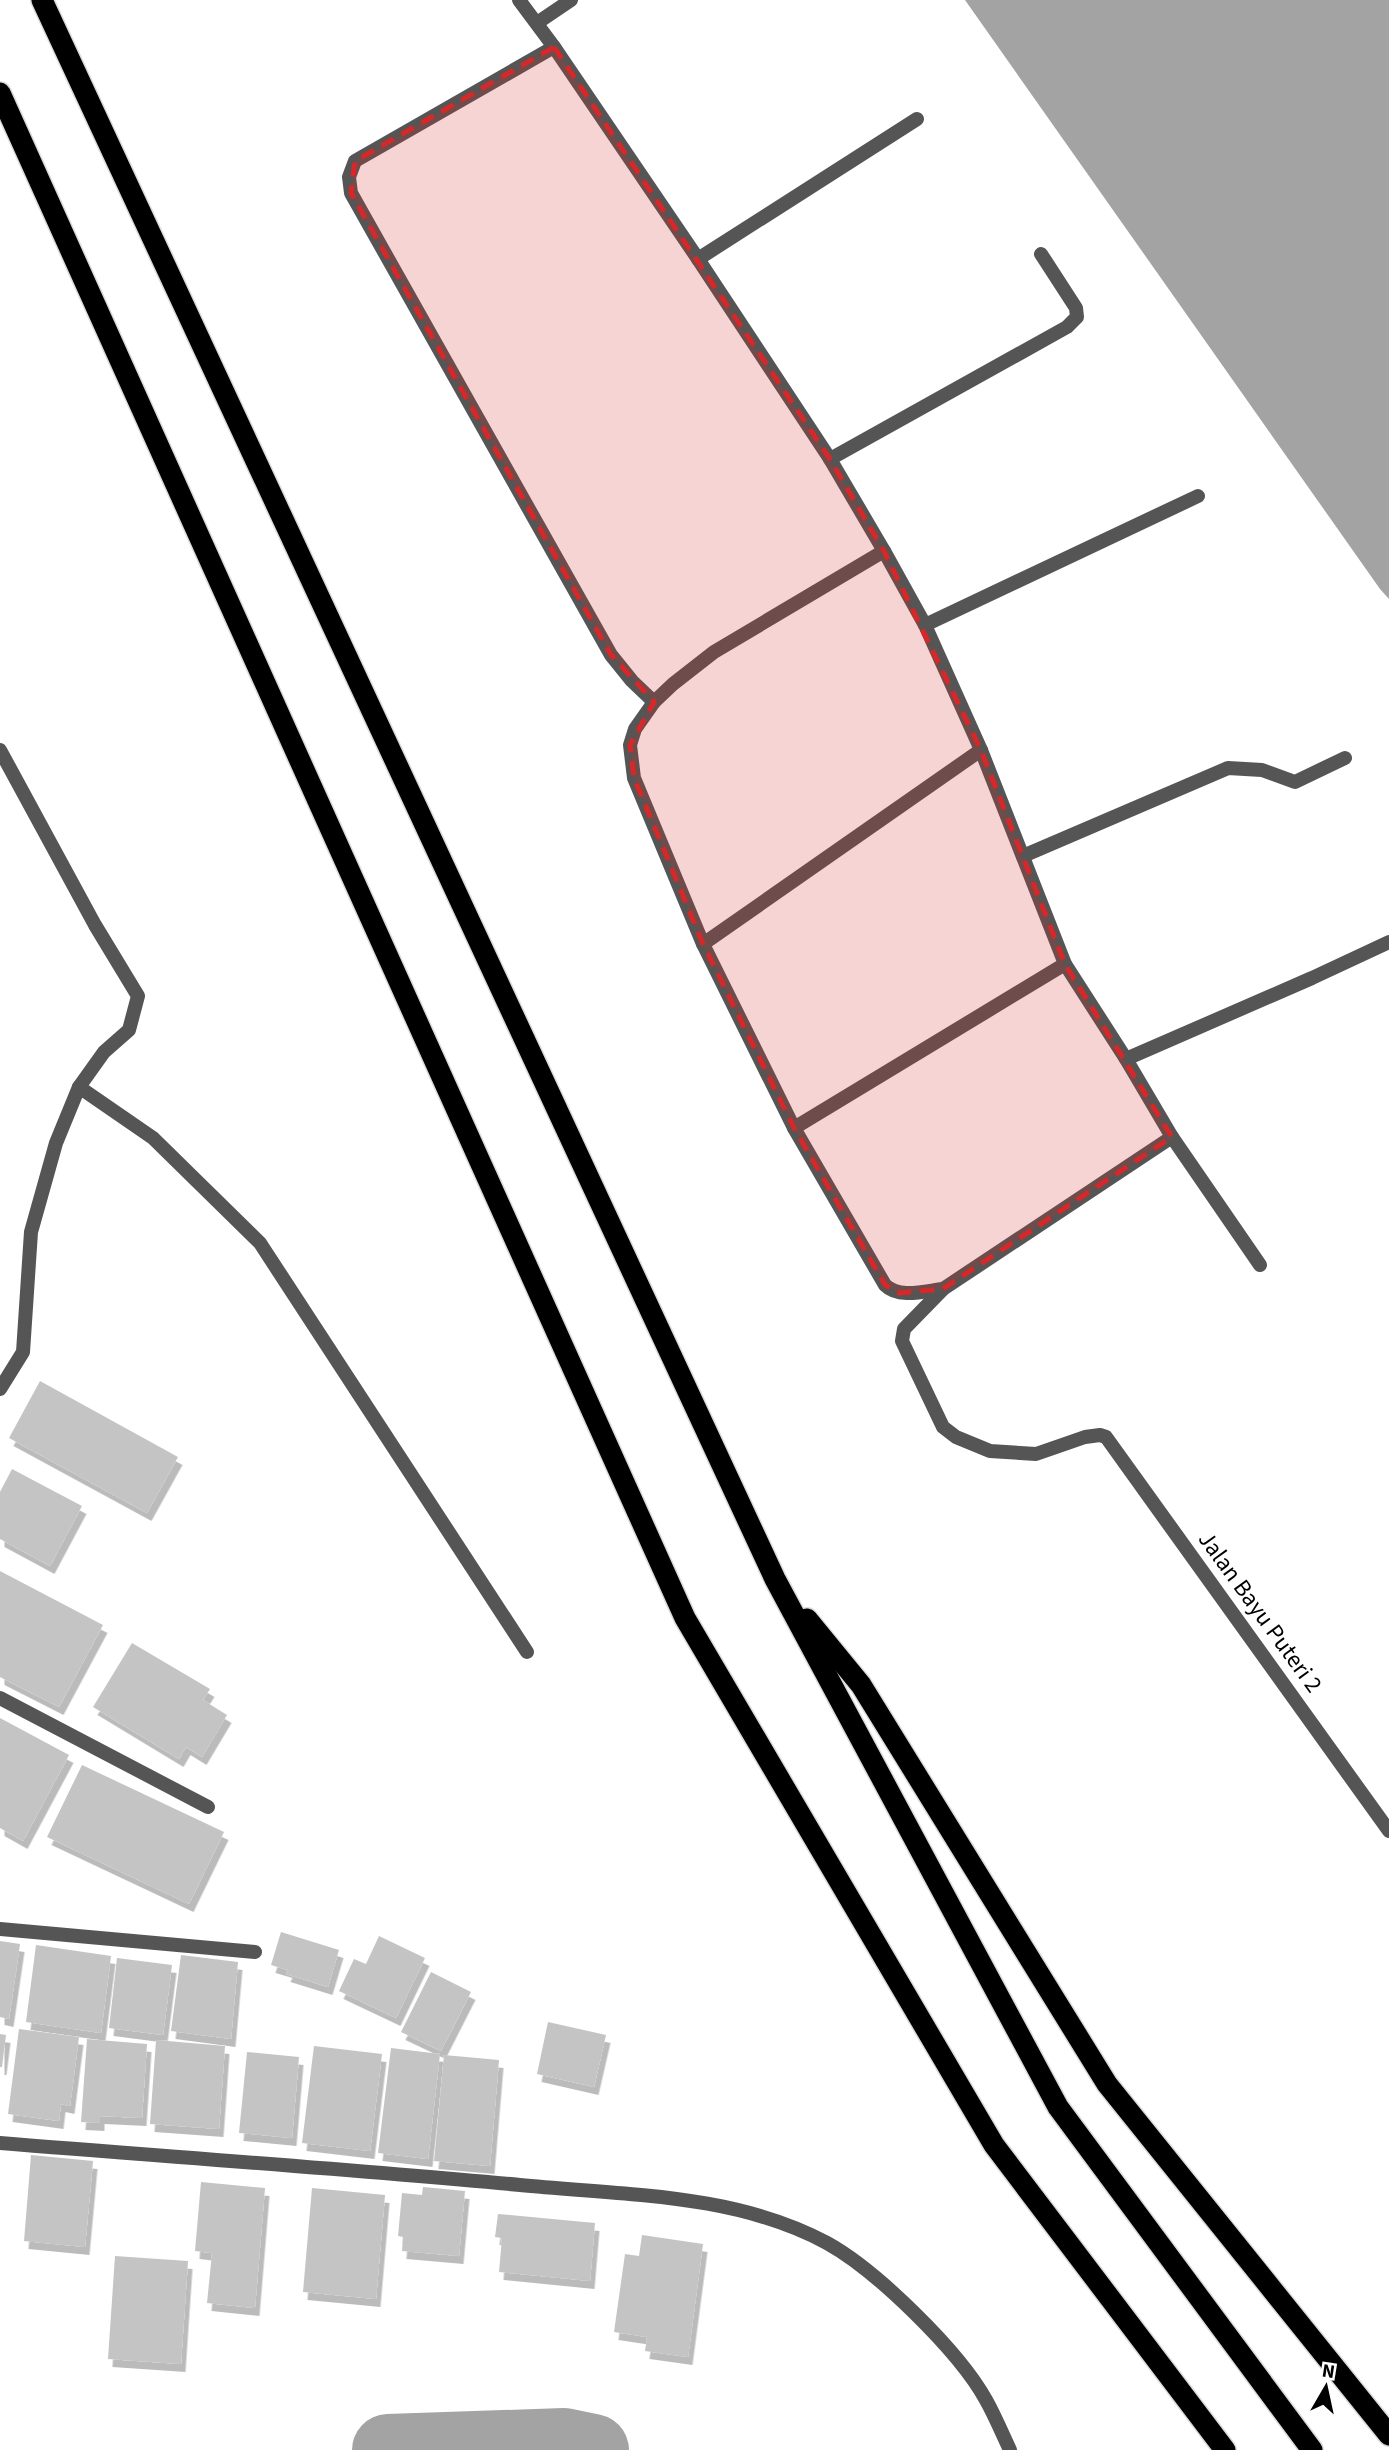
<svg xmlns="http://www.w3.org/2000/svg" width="1389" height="2450" font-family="'Source Sans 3',sans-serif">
<defs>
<filter id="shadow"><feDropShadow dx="4.5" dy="8" stdDeviation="0" flood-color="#0004"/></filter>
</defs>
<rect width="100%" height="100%" fill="#fff"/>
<polygon fill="#a3a3a3" points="965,0 1389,0 1389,599 1380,589"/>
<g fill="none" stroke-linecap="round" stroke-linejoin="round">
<polyline stroke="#a3a3a3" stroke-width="72" points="388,2450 564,2444 593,2450"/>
</g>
<g fill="#c4c4c4" filter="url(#shadow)">
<polygon points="40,1381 178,1457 147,1513 9,1438"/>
<polygon points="12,1469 82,1506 50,1566 0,1539 0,1492"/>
<polygon points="0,1571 103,1625 59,1707 0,1677"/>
<polygon points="132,1643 210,1689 203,1700 227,1715 202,1757 186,1747 179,1759 93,1707"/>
<polygon points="0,1718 69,1755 23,1841 0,1828"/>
<polygon points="82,1765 224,1832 189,1904 47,1837"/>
<polygon points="281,1932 339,1950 328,1987 286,1974 288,1970 271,1965"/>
<polygon points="379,1936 425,1958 396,2018 339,1991 354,1959 366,1964"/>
<polygon points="0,1941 20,1944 9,2019 0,2017"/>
<polygon points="36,1945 111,1956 101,2033 26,2022"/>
<polygon points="181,1955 238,1962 231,2039 171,2031"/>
<polygon points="117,1958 172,1965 163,2035 109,2028"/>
<polygon points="431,1972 471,1992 441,2051 401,2032"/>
<polygon points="548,2022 606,2035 594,2087 537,2074"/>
<polygon points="19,2029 79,2037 70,2106 61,2104 59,2121 8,2114"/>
<polygon points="0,2034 6,2035 2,2067 0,2067"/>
<polygon points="87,2039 147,2044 142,2118 100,2116 100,2123 81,2122"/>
<polygon points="156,2040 225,2046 219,2129 150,2124"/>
<polygon points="314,2046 382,2054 370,2151 302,2143"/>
<polygon points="391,2048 440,2054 428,2159 378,2153"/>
<polygon points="247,2052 299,2057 292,2138 239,2133"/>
<polygon points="444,2055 499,2060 490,2166 434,2161"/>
<polygon points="31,2155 93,2161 85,2247 24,2241"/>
<polygon points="201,2182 265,2188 255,2308 207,2303 212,2253 195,2251"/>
<polygon points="423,2187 465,2191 459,2256 402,2251 403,2237 398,2236 402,2193 422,2195"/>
<polygon points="312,2188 385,2195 376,2299 303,2292"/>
<polygon points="498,2214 595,2223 590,2281 499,2272 502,2238 495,2237"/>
<polygon points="642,2235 703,2244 688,2357 645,2351 647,2337 614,2332 625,2254 639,2256"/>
<polygon points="115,2256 188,2261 181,2364 108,2359"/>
</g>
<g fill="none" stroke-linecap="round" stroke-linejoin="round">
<g stroke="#dbdbdb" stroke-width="24">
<g id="motorway">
<polyline points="42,0 775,1579 1058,2107 1312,2450"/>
<polyline points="0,93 685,1618 994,2145 1225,2450"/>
<polyline points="807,1619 861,1685 1107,2084 1389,2435"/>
</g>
</g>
<g stroke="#555" stroke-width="14">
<polyline points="79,1087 153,1138 260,1243 527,1652"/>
<polyline points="1172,1137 1260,1265"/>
</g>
<g stroke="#555" stroke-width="14">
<polyline points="519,0 554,47 698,259 830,459 884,551 925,625 981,750 1065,964 1126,1059 1172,1137 943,1289 904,1329 902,1341 943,1427 956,1437 990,1451 1036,1454 1085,1437 1100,1435 1106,1437 1389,1831"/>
<polyline points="537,23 571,0"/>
<polyline points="554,47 355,161 349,177 351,193 611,655 632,681 654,702"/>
<polyline points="698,259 917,119"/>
<polyline points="830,459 1067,327 1077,317 1076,308 1041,254"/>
<path d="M884 551 714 652 673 684 654 702 635 729 630 745 634 778 703 944 794 1128 885 1285C899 1299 925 1291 943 1289"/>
<polyline points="925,625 1198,496"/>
<polyline points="0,750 95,925 138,996 129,1030 104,1052 79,1087 56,1143 31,1232 23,1352 0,1389"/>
<polyline points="1023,856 1228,768 1262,770 1295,782 1345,758"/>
<polyline points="703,944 981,750"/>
<polyline points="1126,1059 1312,978 1389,942"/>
<polyline points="794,1128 1065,964"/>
<polyline points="0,1698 208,1807"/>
<polyline points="0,1929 255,1952"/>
<path d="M0 2143C173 2157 347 2169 520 2185 622 2195 735 2193 827 2243 876 2270 959 2351 986 2400 995 2416 1002 2433 1010 2450"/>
</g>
<use href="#motorway" stroke="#000" stroke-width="21"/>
</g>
<path fill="#d62828" fill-opacity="0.2" stroke="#d62828" stroke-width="5" stroke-dasharray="14 9" stroke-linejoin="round" d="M554 47 830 459 884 551 981 750 1065 964 1172 1137 943 1289 899 1293 885 1285 794 1128 703 944 634 778 630 745 654 702 611 655 351 193 355 161Z"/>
<g text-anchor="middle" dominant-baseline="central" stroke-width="5" stroke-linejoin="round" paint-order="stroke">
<g font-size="24" fill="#000" stroke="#fff">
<text transform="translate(1260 1612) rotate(54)">Jalan Bayu Puteri 2</text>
</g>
</g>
<g transform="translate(1326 2387) rotate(9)" stroke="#ffffff" stroke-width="5" paint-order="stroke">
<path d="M0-5L12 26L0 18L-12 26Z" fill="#000000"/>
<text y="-10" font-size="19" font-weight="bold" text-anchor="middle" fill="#000000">N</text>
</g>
</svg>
